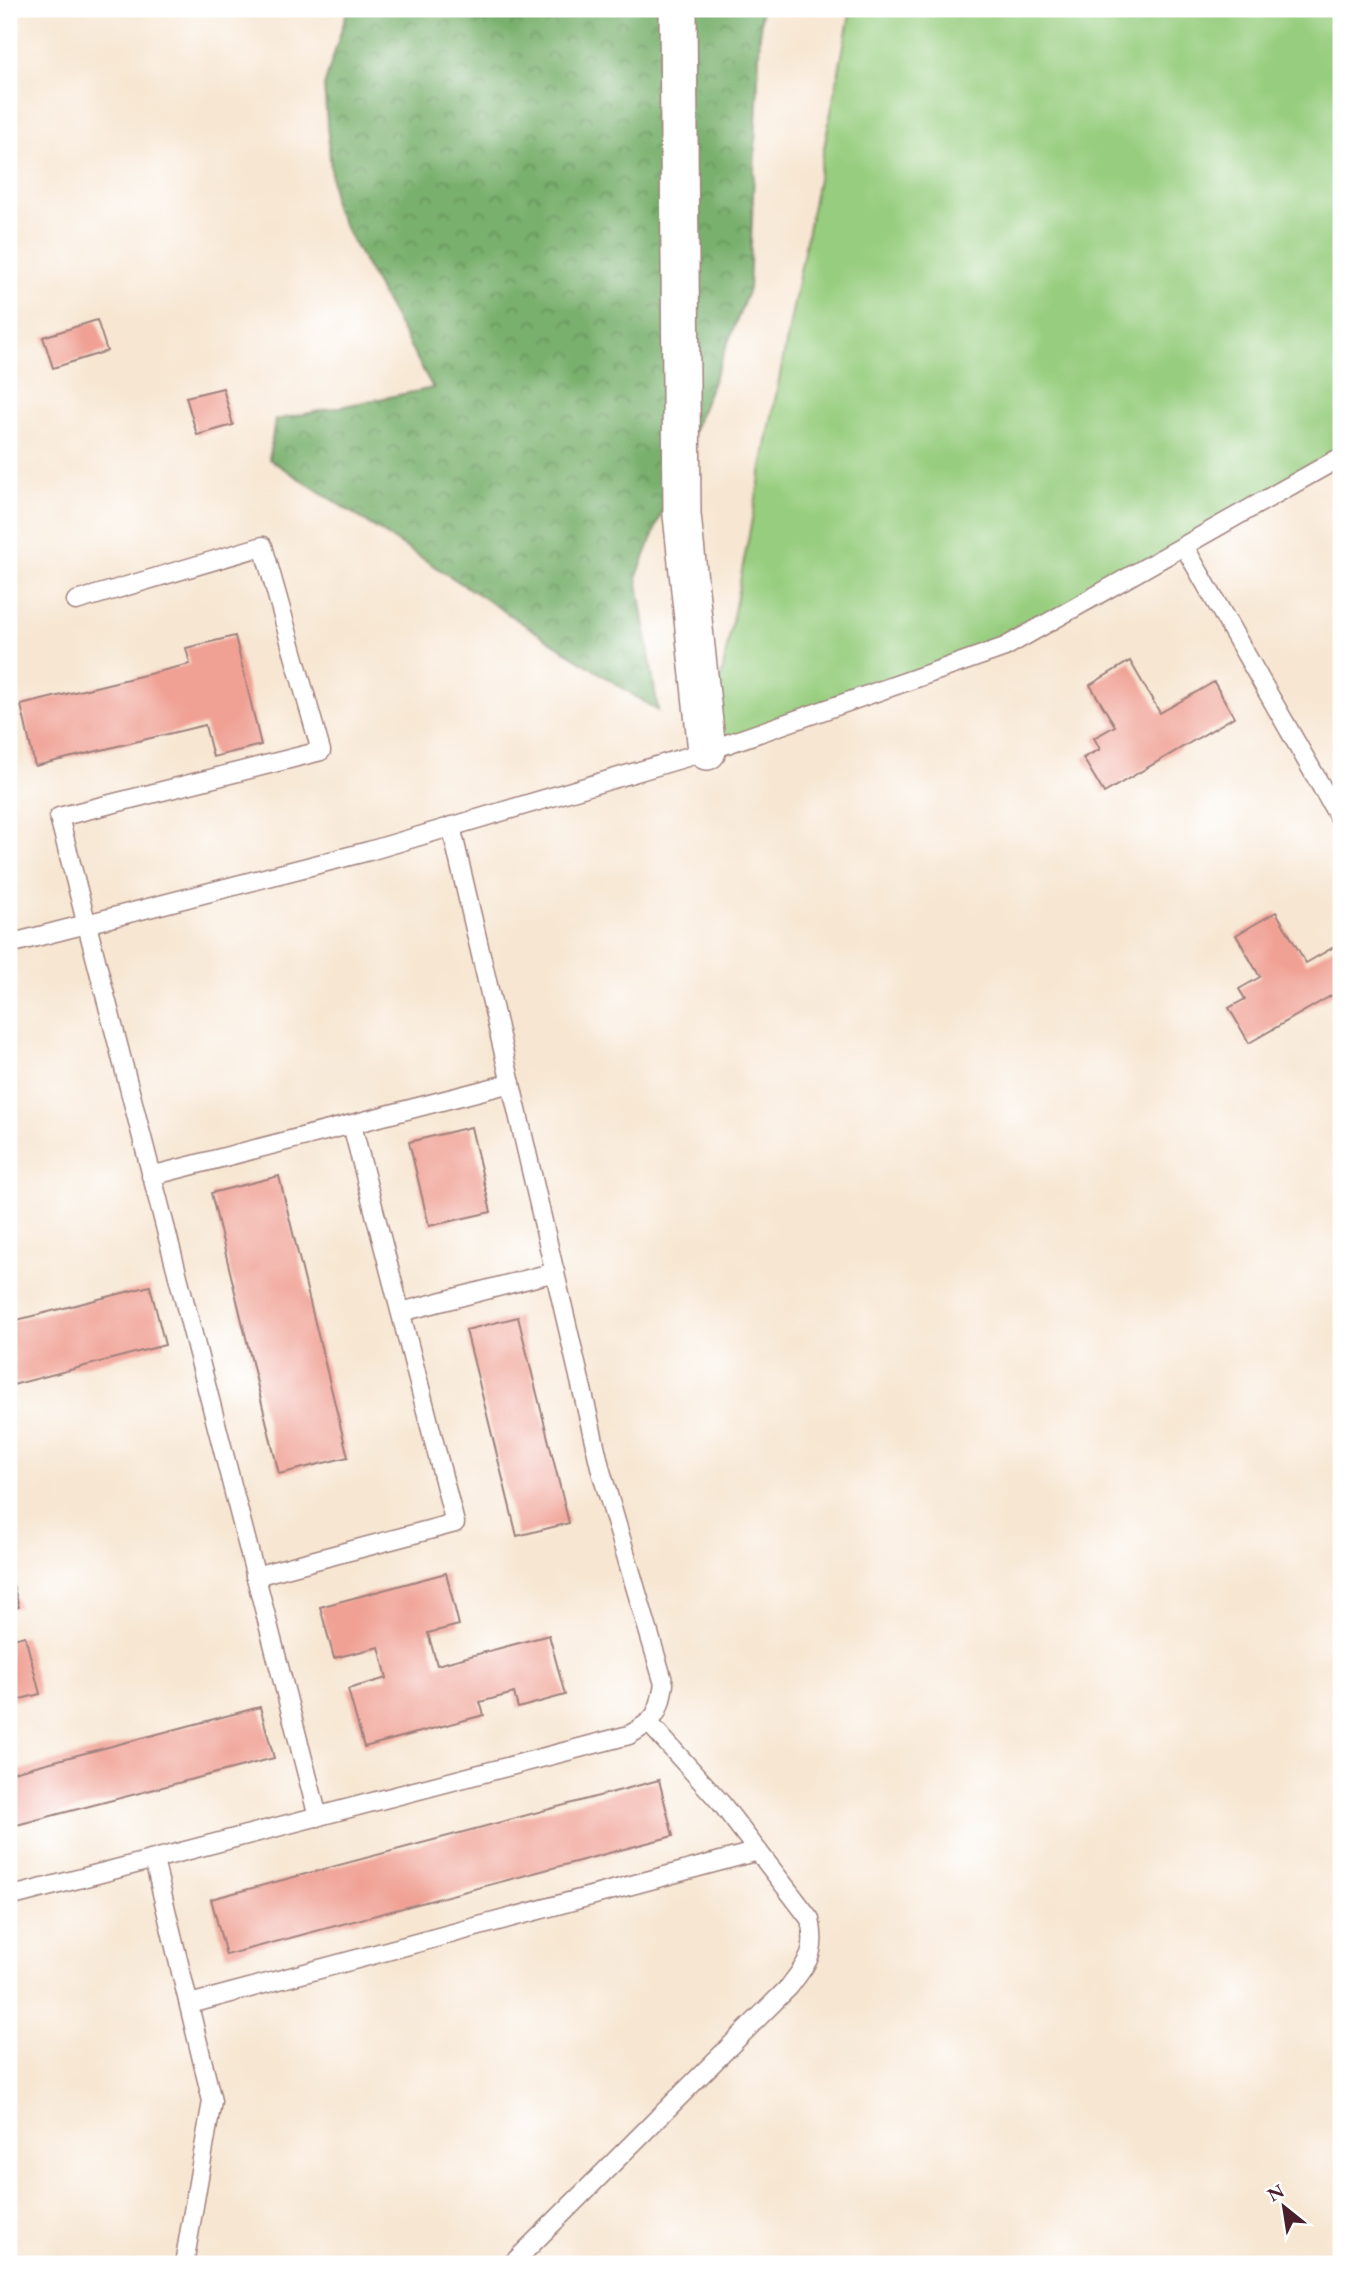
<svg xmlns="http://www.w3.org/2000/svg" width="1350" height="2273" font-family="'EB Garamond',serif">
<defs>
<pattern id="forest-crowns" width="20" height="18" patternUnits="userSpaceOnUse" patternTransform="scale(1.75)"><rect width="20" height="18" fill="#79b06d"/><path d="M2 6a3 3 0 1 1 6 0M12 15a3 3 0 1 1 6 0" fill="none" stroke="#658f5a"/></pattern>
</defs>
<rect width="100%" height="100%" fill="#fff"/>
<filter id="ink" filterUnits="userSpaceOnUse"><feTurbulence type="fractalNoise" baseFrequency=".0143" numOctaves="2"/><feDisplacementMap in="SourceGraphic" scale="14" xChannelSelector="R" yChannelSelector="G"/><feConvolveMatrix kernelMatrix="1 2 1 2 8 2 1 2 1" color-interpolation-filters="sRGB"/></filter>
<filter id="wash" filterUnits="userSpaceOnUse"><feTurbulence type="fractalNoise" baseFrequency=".00686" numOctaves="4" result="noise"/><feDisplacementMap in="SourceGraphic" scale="28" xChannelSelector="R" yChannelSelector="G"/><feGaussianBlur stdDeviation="1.57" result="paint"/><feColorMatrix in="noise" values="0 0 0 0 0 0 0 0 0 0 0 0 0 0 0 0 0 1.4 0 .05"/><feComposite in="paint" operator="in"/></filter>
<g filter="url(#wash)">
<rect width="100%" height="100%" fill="#f7e6d2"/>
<polygon fill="#97cd7e" stroke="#707654" stroke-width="2" points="851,9 1341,9 1341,457 1005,647 707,751"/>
<polygon fill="url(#forest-crowns)" stroke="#62684c" stroke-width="2" points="348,9 761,9 749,289 637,576 658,711 269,459 275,420 433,388 334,207 324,86"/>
<g id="blocks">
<g fill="#f0a194">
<polygon points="97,320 107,351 53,368 43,337"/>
<polygon points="223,388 233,425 197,435 186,397"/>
<polygon points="235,636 261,745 213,757 205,725 35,766 21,705 190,664 186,648"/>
<polygon points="1130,661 1160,713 1214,682 1234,717 1104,793 1083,758 1100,749 1094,738 1115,726 1090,685"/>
<polygon points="1276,912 1306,963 1341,943 1341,990 1249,1043 1229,1008 1245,999 1239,989 1260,977 1236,935"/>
<polygon points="471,1127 491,1212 429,1226 409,1142"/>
<polygon points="279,1176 348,1457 279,1474 211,1193"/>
<polygon points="150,1286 165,1345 9,1386 9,1322"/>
<polygon points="518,1317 569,1523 517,1536 466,1330"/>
<polygon points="9,1570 19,1607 9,1609"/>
<polygon points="446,1573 459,1625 428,1633 437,1665 549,1635 565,1695 518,1708 514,1693 480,1702 484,1715 364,1747 348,1689 387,1678 379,1647 334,1658 320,1607"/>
<polygon points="25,1636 40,1694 9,1702 9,1640"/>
<polygon points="260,1707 274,1758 9,1827 9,1773"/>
<polygon points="659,1780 673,1836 226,1955 211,1899"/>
</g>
</g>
</g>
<g filter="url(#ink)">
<use href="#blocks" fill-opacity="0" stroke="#a0827e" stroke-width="2"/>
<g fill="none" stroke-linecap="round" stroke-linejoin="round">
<g stroke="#a0827e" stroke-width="21">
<g id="lane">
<polyline points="1184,546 1341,821"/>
<polyline points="76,601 263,546 321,751 59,817 318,1817"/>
<polyline points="9,944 369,851 707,751 1005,647 1341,457"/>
<polyline points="151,1176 511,1083"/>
<polyline points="401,1312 555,1272"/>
<polyline points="255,1576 455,1523 352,1125"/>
<polyline points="154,1860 212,2101 184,2264"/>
<path d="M9 1897 629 1735C656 1720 659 1714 664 1684L601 1471 451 826"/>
<polyline points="190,2004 758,1851"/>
<path d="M512 2264 789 1987C809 1960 817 1953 810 1919L721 1803 649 1723"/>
</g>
</g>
<g stroke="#a0827e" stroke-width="40">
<polyline id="street" points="678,9 682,515 707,751"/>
</g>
<use href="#lane" stroke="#fff" stroke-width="18"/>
<use href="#street" stroke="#fff" stroke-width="37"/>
</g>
</g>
<rect width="1350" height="2273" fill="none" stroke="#fff" stroke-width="35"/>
<g transform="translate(1284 2207) rotate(330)" stroke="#ffffff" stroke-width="5" paint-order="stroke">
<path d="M0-5L12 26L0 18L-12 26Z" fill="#4a1f2b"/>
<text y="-10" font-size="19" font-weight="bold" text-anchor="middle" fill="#4a1f2b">N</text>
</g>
</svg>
